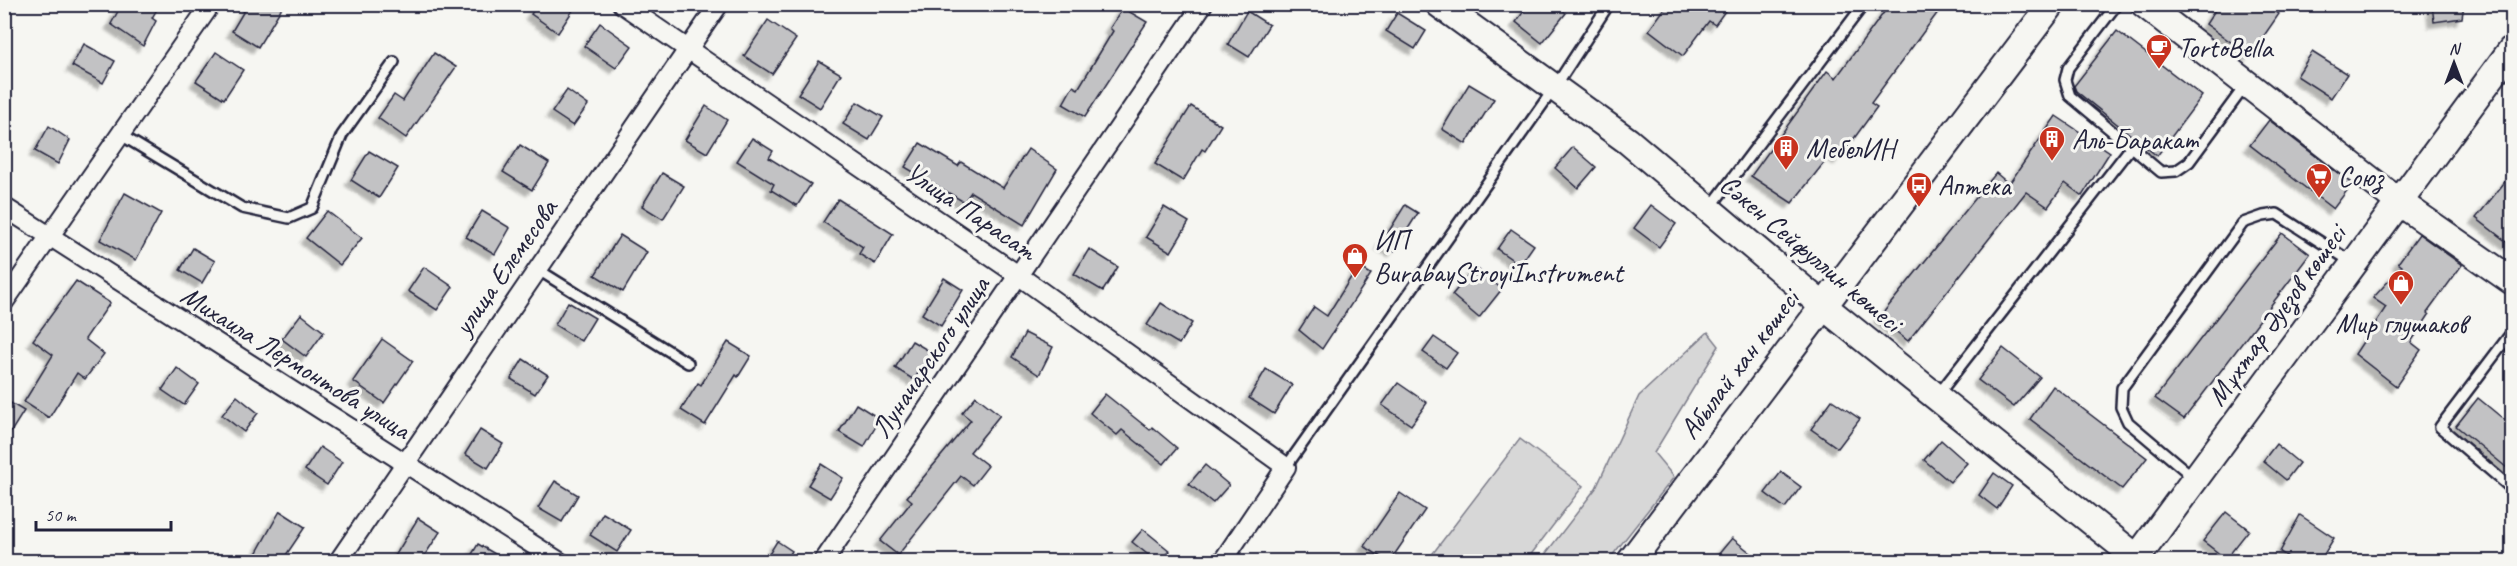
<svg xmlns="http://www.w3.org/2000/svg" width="2517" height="566" font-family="Caveat,sans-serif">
<defs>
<filter id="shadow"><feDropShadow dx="-5.5" dy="5.5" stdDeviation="1.5" flood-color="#0004"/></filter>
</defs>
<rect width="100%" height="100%" fill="#f6f6f2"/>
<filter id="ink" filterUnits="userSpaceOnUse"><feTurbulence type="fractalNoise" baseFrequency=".0167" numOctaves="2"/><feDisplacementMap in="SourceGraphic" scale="12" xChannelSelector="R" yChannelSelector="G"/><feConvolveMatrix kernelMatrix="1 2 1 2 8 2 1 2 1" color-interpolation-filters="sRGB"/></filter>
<g filter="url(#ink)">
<g fill="#d7d7d7" stroke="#7c7c89" stroke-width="1.5">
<polygon points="1708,332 1719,346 1654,453 1674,477 1608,561 1540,561 1596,488 1639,396"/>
<polygon points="1520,439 1583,486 1526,561 1427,561"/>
</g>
<g fill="#c2c2c4" stroke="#22223b" stroke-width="1.5" filter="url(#shadow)">
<polygon points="122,4 160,4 152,18 156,21 143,46 111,24"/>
<polygon points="248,4 284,4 258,47 232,31"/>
<polygon points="538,4 577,4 558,33 531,14"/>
<polygon points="1529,4 1555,4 1566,13 1542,43 1516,22"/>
<polygon points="1668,4 1730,4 1715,25 1709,21 1683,56 1649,30"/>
<polygon points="1890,4 1944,4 1871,103 1877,107 1839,159 1831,154 1792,203 1751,176 1827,71 1836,78"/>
<polygon points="2219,4 2266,4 2279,14 2250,56 2206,24"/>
<polygon points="2432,4 2464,4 2462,18 2434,22"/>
<polygon points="1123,8 1147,22 1085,117 1063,104 1073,86 1078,89 1113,31 1110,28"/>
<polygon points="1247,11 1269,25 1249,57 1228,44"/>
<polygon points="1397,13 1426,31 1415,49 1386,31"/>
<polygon points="768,20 796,39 772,74 744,56"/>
<polygon points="600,23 632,46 616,68 584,46"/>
<polygon points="2117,31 2202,96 2157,156 2076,91 2074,86"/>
<polygon points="84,44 115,61 103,83 72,66"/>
<polygon points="216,52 243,70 224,99 196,81"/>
<polygon points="2312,52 2347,74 2331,98 2297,76"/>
<polygon points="434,53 456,67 406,138 378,118 394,95 403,101"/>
<polygon points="819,61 841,74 820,108 798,94"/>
<polygon points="1469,84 1494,99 1466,144 1442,129"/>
<polygon points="567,90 588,105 573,126 552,112"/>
<polygon points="857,102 883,117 869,140 843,124"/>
<polygon points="706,106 727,120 707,153 685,140"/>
<polygon points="1191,106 1221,125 1205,151 1202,149 1183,181 1155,164"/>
<polygon points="2056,116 2110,152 2082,196 2065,183 2048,207 2026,192 1908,341 1879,318 1996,173 2009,184"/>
<polygon points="2269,120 2352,184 2333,209 2250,145"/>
<polygon points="49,126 70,140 58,164 35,151"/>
<polygon points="752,138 773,151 769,158 811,184 797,206 771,190 774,184 737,161"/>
<polygon points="920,143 958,166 961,162 1003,188 1028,149 1057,169 1024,225 971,192 964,202 905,167"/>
<polygon points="520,145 549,163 532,190 503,172"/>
<polygon points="1573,147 1596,167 1578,188 1555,168"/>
<polygon points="369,151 398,168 379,198 351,180"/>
<polygon points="662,173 684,186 663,219 642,206"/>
<polygon points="2512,173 2512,246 2476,218"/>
<polygon points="125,193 161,213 136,260 100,240"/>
<polygon points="838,199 893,234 875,264 859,254 863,247 823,222"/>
<polygon points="1405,205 1418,213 1394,251 1381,244"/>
<polygon points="1651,205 1676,224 1659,247 1634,228"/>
<polygon points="1164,207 1189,222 1171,252 1146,237"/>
<polygon points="327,211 362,238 340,265 306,238"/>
<polygon points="482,211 510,228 495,254 466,237"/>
<polygon points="1511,229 1534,245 1520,265 1497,249"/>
<polygon points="2282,233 2310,254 2184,419 2155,398"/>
<polygon points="2419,234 2462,265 2427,313 2429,315 2411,342 2421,350 2396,386 2355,354 2386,307 2373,298 2402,266 2398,263"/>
<polygon points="620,235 647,252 623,292 595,275"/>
<polygon points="193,248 215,261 202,283 180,270"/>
<polygon points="1089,249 1118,267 1103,291 1074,274"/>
<polygon points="1358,266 1371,274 1322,349 1299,330 1314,307 1327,316"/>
<polygon points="424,267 453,287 437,310 408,291"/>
<polygon points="1475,267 1502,289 1479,318 1452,295"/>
<polygon points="944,278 963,290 941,326 922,314"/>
<polygon points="76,281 110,303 85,339 104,354 85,379 77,373 49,418 24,402 53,355 33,340"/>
<polygon points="568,302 595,318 581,341 555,325"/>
<polygon points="1161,303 1192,323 1179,344 1147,325"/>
<polygon points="301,314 324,332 306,357 282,339"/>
<polygon points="1025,333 1053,347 1039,375 1012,357"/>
<polygon points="1434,337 1457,353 1446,368 1423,352"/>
<polygon points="382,339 413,361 384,403 353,381"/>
<polygon points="912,341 931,352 914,380 895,368"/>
<polygon points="728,342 751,356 738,377 736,375 705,425 681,410 698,383 701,385"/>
<polygon points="2003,348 2040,377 2014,407 1978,380"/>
<polygon points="523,359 548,375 535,394 511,379"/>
<polygon points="177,368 199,384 184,405 162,390"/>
<polygon points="1266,369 1292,385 1274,414 1249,398"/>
<polygon points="1398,383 1427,403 1411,425 1382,405"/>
<polygon points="2053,386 2147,458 2122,489 2030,419"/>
<polygon points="1105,394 1150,430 1152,427 1177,448 1164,464 1122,430 1117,435 1090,413"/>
<polygon points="237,396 258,413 244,432 222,415"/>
<polygon points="976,396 1000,415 970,452 988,466 973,485 961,476 898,555 880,541 912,501 907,497 971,420 962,413"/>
<polygon points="2478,398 2512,426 2512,472 2456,426"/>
<polygon points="4,399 24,411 4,443"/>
<polygon points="1832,400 1860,419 1838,448 1811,429"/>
<polygon points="856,404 880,419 864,447 839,432"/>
<polygon points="480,430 503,444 488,468 465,454"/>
<polygon points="1941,440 1967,463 1950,482 1924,460"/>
<polygon points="2276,444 2299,463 2286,480 2263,461"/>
<polygon points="320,447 342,462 327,485 305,470"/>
<polygon points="821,464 843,478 830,498 808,485"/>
<polygon points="1205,465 1229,485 1213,503 1189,484"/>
<polygon points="1781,472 1801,487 1785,508 1765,493"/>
<polygon points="1994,473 2012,486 1997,509 1979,495"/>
<polygon points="555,481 578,495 562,522 538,508"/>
<polygon points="1400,493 1425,510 1390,561 1387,561 1364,546"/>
<polygon points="280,511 305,527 282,561 252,561"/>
<polygon points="2226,512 2249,530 2226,559 2203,541"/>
<polygon points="603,513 631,530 617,552 590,535"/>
<polygon points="2300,515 2334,538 2320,561 2294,561 2280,552"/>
<polygon points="418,518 440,532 421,561 392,561"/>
<polygon points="1143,529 1170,551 1161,561 1156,561 1132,542"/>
<polygon points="1732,538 1761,561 1713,561"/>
<polygon points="777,541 792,551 786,561 765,561"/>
<polygon points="478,544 507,561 468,561"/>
</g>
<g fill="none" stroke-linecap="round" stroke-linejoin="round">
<g stroke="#22223b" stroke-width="14">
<g id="lane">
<polyline points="2117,4 2068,68 2065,80 2070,96 2161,172 2176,171 2189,162 2245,86"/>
<polyline points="121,135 242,208 289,218 312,208 342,135 394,62"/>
<polyline points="1710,208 1864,4"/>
<polyline points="537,269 688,363"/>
<polyline points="2512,332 2440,427 2512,489"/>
<polyline points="1937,396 2131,147"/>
<polyline points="1286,467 1555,87 1609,4"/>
<polyline points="2193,477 2128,422 2121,407 2122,388 2243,223 2263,216 2277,214 2353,263"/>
</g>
</g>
<g stroke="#22223b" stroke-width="22">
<g id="street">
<polyline points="622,4 1018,275 1286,467 1222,562"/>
<polyline points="4,207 560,562"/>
<polyline points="4,302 211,4"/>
<polyline points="338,562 719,4"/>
<polyline points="823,562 1203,4"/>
</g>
</g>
<g stroke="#22223b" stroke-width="30">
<g id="secondary">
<polyline points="1439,4 1628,141 1822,305 2137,558"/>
<polyline points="2144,4 2399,202 2512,281"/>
<polyline points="1630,562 2052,4"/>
<polyline points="2134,562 2512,49"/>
</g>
</g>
<use href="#lane" stroke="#f6f6f2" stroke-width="9"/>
<use href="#street" stroke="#f6f6f2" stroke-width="18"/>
<use href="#secondary" stroke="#f6f6f2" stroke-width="26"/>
</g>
</g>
<defs>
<g id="cafe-pin" transform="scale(1.35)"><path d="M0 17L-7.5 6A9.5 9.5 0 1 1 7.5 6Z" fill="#c8321e" stroke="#f6f6f2"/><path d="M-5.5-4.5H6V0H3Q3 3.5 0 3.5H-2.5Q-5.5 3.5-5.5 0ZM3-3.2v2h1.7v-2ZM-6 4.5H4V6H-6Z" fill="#fff"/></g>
<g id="building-pin" transform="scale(1.35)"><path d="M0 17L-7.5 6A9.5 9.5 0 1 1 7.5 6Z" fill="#c8321e" stroke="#f6f6f2"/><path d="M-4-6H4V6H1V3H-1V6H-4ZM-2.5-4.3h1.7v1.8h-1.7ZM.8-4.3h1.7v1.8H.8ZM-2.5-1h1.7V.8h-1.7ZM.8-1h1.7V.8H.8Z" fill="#fff"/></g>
<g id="supermarket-pin" transform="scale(1.35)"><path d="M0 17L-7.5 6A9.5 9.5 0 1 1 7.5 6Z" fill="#c8321e" stroke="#f6f6f2"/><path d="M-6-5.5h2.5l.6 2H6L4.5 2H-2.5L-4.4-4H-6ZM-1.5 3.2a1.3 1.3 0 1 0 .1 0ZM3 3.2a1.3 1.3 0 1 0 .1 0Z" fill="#fff"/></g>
<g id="bus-pin" transform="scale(1.35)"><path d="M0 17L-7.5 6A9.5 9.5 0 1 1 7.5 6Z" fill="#c8321e" stroke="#f6f6f2"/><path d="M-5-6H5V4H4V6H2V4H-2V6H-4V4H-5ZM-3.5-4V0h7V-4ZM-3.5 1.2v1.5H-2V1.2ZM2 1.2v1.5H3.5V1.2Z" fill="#fff"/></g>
<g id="shop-pin" transform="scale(1.35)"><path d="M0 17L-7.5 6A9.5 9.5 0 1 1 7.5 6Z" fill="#c8321e" stroke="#f6f6f2"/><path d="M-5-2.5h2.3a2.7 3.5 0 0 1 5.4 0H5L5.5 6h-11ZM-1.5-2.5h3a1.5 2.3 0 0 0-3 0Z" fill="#fff"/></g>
</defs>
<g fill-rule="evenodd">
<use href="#cafe-pin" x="2159" y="47"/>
<use href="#building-pin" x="2052" y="139"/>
<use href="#building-pin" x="1786" y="148"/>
<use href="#supermarket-pin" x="2319" y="176"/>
<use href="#bus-pin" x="1919" y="185"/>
<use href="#shop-pin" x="1355" y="256"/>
<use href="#shop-pin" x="2401" y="283"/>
</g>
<g text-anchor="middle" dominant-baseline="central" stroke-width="6" stroke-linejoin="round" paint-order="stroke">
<g font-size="28" fill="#22223b" stroke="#f6f6f2" text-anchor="start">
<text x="2178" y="47">TortoBella</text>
<text x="2072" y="139">Аль-Баракат</text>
<text x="1806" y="148">МебелИН</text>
<text x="2338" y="176">Союз</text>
<text x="1938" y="185">Аптека</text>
<text x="1374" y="240">ИП<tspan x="1374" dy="32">BurabayStroyiInstrument</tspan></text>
<text x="2401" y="323" text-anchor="middle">Мир глушаков</text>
</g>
<g font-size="28" fill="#22223b" stroke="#f6f6f2">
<text transform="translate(971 211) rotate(34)">Улица Парасат</text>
<text transform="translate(1811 253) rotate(40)">Сәкен Сейфуллин көшесі</text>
<text transform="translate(505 267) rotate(-55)">улица Елемесова</text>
<text transform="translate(2276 315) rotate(-54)">Мұхтар Әуезов көшесі</text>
<text transform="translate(930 357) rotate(-56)">Луначарского улица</text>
<text transform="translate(296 362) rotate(32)">Михаила Лермонтова улица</text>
<text transform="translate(1739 364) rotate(-53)">Абылай хан көшесі</text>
</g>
</g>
<rect width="2517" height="566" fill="none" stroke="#f6f6f2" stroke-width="24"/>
<rect x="12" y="12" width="2493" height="542" fill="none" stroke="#22223b" stroke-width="2" filter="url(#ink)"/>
<g transform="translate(2454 63)" stroke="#f6f6f2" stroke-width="4.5" paint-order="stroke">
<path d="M0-4.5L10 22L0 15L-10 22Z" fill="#22223b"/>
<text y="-9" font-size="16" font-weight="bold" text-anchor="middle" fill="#22223b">N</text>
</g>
<path d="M36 521v9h135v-9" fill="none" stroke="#22223b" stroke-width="3"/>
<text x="45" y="521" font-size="18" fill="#22223b" stroke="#f6f6f2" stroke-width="4.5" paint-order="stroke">50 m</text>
</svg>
